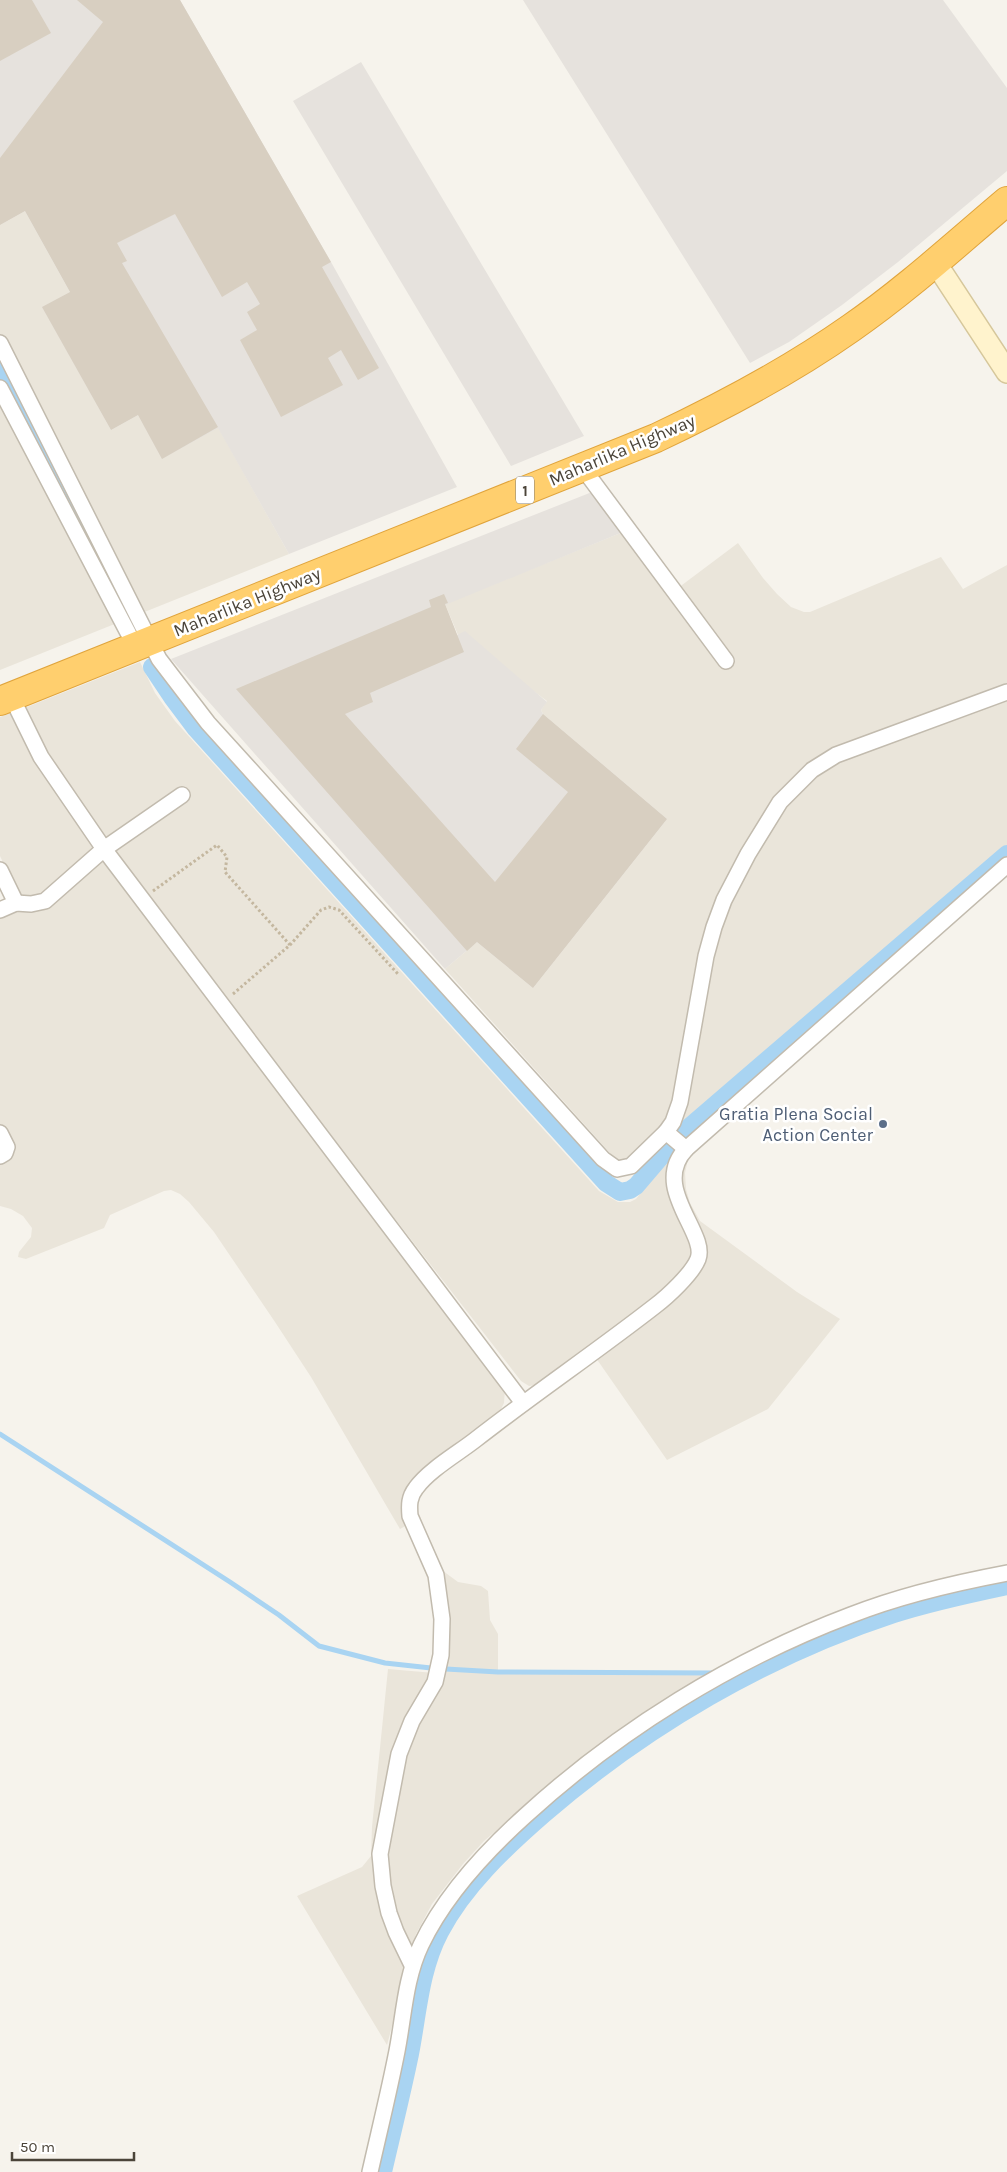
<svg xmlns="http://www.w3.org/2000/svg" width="1007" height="2172" font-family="Karla,sans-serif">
<rect width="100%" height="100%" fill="#f6f3ec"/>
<g fill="#eae5da">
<polygon points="25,211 70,292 43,307 111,430 138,415 163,458 218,427 289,554 0,670 0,225"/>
<polygon points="628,530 674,591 738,543 763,578 777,594 791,607 804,612 810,612 941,557 963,589 1007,565 1007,854 681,1134 669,1123 629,1163 621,1163 609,1152 445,969 477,942 533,988 667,819 543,714 541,710 547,701 458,635 445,604"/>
<polygon points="140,662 155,693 175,721 599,1191 618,1202 630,1202 636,1199 672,1153 687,1164 685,1173 686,1189 690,1203 700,1221 797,1292 840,1319 768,1409 667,1460 589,1348 536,1385 529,1386 521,1381 128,875 50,762 22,709"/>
<polygon points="11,713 505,1389 504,1403 498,1415 415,1478 408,1486 405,1493 409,1524 400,1529 311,1377 275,1322 214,1232 189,1202 180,1194 171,1190 164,1191 110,1215 104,1228 26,1259 18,1257 19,1252 31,1237 32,1228 23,1216 11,1209 0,1206 0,918 24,907 0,856 0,717"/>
<polygon points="439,1568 458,1582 481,1586 488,1591 490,1620 498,1634 498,1672 713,1673 563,1774 484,1841 463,1864 432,1904 416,1934 387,2045 297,1896 362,1867 371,1856 372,1827 388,1669 446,1674 449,1634"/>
</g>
<g fill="#e6e2dd">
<polygon points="0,0 180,0 331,262 457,487 289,554 218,428 162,459 138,415 111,430 42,307 70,292 25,211 0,225"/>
<polygon points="523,0 943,0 1007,88 1007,171 898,262 842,305 789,342 750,363"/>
<polygon points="361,62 584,436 511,466 293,101"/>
<polygon points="592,492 623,532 445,605 457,635 465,631 547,702 541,710 543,714 667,819 533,988 477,942 445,969 171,659"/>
</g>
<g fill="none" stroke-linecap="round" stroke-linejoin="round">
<g stroke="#a9d4f2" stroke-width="5">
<polyline points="0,1434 230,1582 279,1615 319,1646 385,1663 431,1668"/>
<polyline points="446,1669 498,1672 713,1673"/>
</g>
<g stroke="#a9d4f2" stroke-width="18">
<polyline points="0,366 130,619"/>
<polyline points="152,667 172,697 196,729 606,1183 620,1192 630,1190 636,1186 671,1145"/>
<polyline points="681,1134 1007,854"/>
<path d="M383 2172C392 2133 402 2093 410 2054 418 2013 420 1970 440 1932 464 1886 505 1848 544 1814 646 1726 766 1656 894 1614 931 1602 969 1594 1007 1586"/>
</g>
</g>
<g fill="#d8cfc1">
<polygon points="0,0 32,0 51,33 0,61"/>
<polygon points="77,0 180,0 331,262 322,267 379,368 358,380 341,350 328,358 343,385 281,417 240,340 257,330 247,312 260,304 247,282 222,297 175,214 117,243 127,261 122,263 218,427 162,459 138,415 111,430 42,307 70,292 25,211 0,225 0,158 103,22"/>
<polygon points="444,594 448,603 445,604 464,652 370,693 373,702 345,714 495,882 568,792 516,749 543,714 667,819 533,988 477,942 467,951 236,689 431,607 429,600"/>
</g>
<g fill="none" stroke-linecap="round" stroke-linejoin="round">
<g stroke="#c2bbae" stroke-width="18">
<g id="street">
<polyline points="0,343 159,659 208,723 603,1159 617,1169 631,1166 666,1132 686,1149 1007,865"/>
<polyline points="0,388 135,646"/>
<polyline points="582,467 726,661"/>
<polyline points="11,696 41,757 104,849 523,1403"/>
<polyline points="0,870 16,903"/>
<polyline points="0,910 16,903 31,904 45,901 104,849 182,795"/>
<polyline points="666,1132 673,1122 680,1102 706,956 714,927 724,900 748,854 780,802 812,770 836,755 1007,692"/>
<polyline points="0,1133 7,1147 5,1153 0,1156"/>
<path d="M412 1965 396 1932 389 1913 383 1886 380 1854 399 1754 412 1721 435 1682 441 1655 442 1619 436 1575 410 1516C409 1505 409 1497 416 1488 429 1470 457 1454 475 1440 534 1394 596 1352 655 1306 667 1297 692 1274 698 1259 708 1233 650 1187 686 1149"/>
<path d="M370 2172C379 2132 389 2092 397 2051 404 2015 405 1979 421 1945 445 1895 484 1853 525 1816 619 1730 732 1660 851 1615 901 1595 954 1583 1007 1573"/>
</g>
</g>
<g stroke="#d6c79b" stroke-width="24">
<polyline id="secondary" points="935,262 1007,372"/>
</g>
<g stroke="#e0a43c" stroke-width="30">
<path id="highway" d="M0 701 656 438C724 406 790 371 851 328 906 290 956 244 1007 201"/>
</g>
<g stroke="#c4b79f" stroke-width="3" stroke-dasharray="2.5 2.5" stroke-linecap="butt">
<polyline points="153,891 217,845 227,857 225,872 290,945"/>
<polyline points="233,994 290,945 321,910 329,907 339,910 398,974"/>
</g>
<use href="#street" stroke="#fff" stroke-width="15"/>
<use href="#secondary" stroke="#fff3cd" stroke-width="21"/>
<use href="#highway" stroke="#ffcf6e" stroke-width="28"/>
</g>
<circle fill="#5c6f8a" stroke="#fff" stroke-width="2" cx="883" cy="1124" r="5"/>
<g text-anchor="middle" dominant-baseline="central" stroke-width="5" stroke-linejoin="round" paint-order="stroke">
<rect fill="#fff" stroke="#817c74" stroke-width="1" x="516" y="476.5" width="18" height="27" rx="4"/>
<g font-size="16" font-weight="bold" fill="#4b4439">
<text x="525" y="490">1</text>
</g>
<g font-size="18" fill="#4b4439" stroke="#fff">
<text transform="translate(622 450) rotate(-23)">Maharlika Highway</text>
<text transform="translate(247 602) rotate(-22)">Maharlika Highway</text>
</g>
<g font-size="18" fill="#4e5e75" stroke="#fff" text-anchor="end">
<text x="873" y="1114">Gratia Plena Social<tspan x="873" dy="21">Action Center</tspan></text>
</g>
</g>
<path d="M12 2152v8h122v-8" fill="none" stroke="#4b4439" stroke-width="2.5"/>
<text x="20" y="2152" font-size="15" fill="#4b4439" stroke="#ffffff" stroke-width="4" paint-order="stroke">50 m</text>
</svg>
